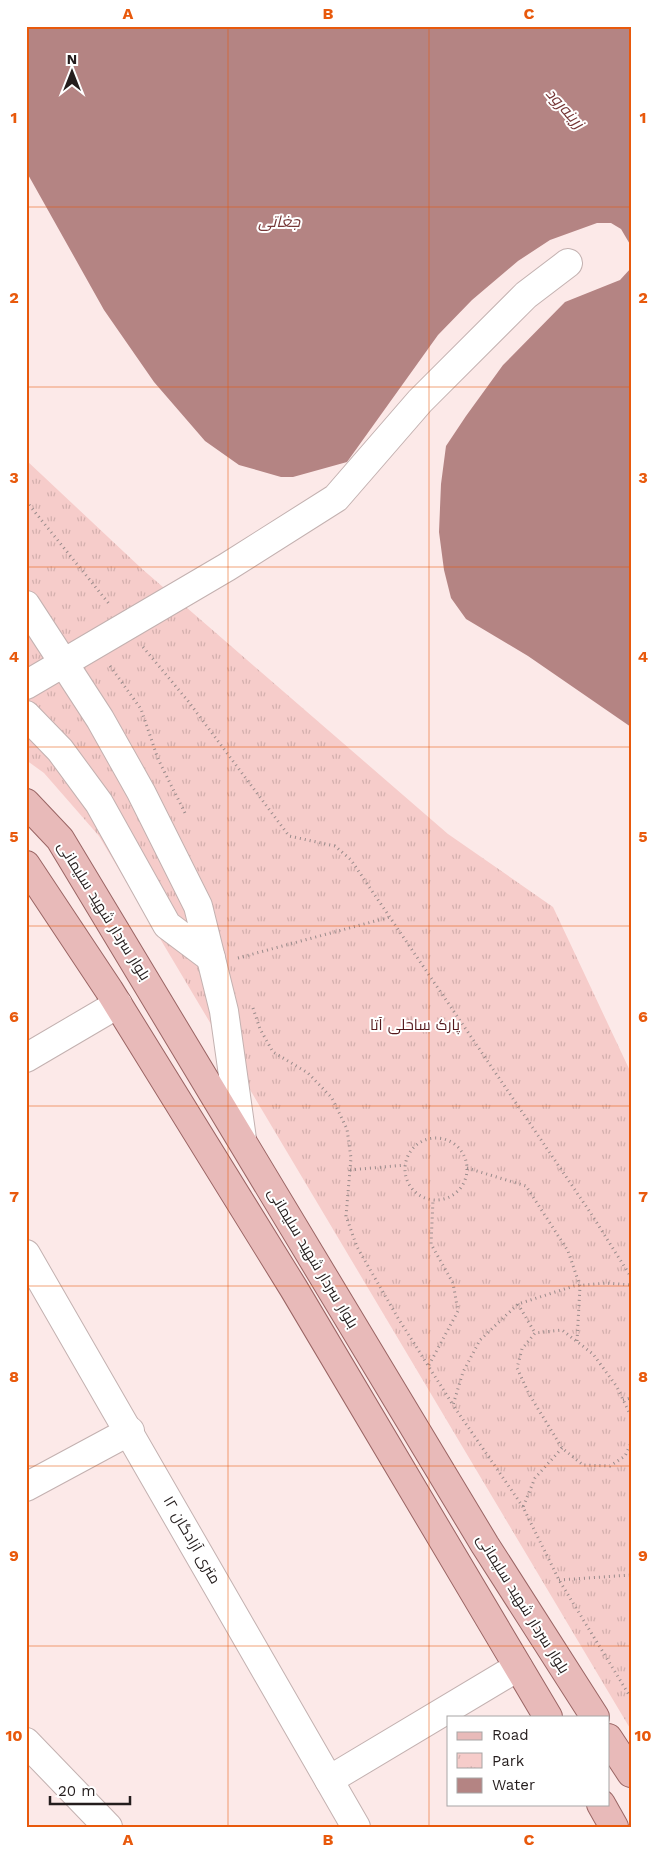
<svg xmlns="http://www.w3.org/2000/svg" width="657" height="1853" font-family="'Work Sans',Cairo,sans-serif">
<defs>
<pattern id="park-tufts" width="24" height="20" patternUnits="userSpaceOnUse" patternTransform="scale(1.25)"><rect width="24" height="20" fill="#f6ccca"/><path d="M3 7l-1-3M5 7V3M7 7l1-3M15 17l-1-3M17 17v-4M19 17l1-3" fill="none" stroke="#d3afad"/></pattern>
</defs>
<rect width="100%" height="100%" fill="#fce9e8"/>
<polygon fill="url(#park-tufts)" points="26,460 141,568 448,834 553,907 631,1073 631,1730 99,836 44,773 26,760"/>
<g fill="#b48483">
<polygon points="26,26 631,26 631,246 621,229 611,223 597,223 550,240 518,261 472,300 438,335 347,462 293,477 281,477 239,465 205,441 154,382 104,310 26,171"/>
<polygon points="631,268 631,727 528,656 466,619 451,598 444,570 439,532 441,484 446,446 466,416 503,365 565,302 620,280"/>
</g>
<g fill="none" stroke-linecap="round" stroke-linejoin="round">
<g stroke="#c3b1b0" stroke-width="30">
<g id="minor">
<polyline points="26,605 100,719 141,792 198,906 224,1011 242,1139"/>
<polyline points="26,685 227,567 336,498 420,401 526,295 568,263"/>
<polyline points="26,715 60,750 99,803 167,925 211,958"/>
<polyline points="26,1058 118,1004"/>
<polyline points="26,1254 356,1827"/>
<polyline points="26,1487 130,1431"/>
<polyline points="26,1742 108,1827"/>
<polyline points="329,1780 518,1667"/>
</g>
</g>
<g stroke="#9a6564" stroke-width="30">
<g id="major">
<polyline points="26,803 60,839 485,1545 595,1717"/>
<polyline points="26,865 109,990 294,1289 548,1717"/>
<polyline points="608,1738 631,1773"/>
<polyline points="601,1804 614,1827"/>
</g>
</g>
<g stroke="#998b8b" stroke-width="3" stroke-dasharray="1 4" stroke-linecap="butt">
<polyline points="26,501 110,605"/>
<polyline points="143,647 188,701 289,836 335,846 351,860 590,1212 631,1277"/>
<polyline points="110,666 141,709 158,759 185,813"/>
<polyline points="238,958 390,917"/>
<polyline points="253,1008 260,1029 273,1052 308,1073 332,1098 347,1129 351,1158 346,1216 357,1247 398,1318 453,1405"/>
<circle cx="436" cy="1169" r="31"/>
<polyline points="467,1168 526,1186 568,1251 580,1286 577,1341"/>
<polyline points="350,1170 405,1165"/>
<polyline points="518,1304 535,1333"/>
<polyline points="429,1365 458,1311 453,1283 431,1244 433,1200"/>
<polyline points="623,1400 631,1398"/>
<polyline points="631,1416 617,1387 593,1354 562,1330 535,1333 522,1349 517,1368 529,1394 562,1448 583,1465 610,1466 625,1456 631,1443"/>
<polyline points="562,1448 535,1478 523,1507 559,1580 631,1698"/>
<polyline points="523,1507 453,1405 463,1372 480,1340 518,1304 574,1286 606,1283 631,1285"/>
<polyline points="559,1580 631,1575"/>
</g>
<use href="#minor" stroke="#fff" stroke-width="28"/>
<use href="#major" stroke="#e8bab9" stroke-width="28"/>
</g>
<path fill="none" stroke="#e8590c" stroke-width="1" stroke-opacity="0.55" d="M228 26V1827M429 26V1827M26 207H631M26 387H631M26 567H631M26 747H631M26 926H631M26 1106H631M26 1286H631M26 1466H631M26 1646H631"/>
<g text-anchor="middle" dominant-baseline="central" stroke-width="4" stroke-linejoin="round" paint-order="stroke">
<g font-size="15" fill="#241d1d" stroke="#fff">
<text transform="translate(104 911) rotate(58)">بلوار سردار شهید سلیمانی</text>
<text transform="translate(313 1258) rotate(59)">بلوار سردار شهید سلیمانی</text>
<text transform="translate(192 1540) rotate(60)">۱۲ متری آزادگان</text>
<text transform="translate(523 1604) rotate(58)">بلوار سردار شهید سلیمانی</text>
</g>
<g font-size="15" fill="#54181b" stroke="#fff">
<text x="415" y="1025">پارک ساحلی آتا</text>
</g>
<g font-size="16" font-style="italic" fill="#763737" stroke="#fff">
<text transform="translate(565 108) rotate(48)">زرینه‌رود</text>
<text x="279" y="221">جغاتی</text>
</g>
</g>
<rect width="657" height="1853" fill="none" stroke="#ffffff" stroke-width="55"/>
<rect x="447" y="1716" width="162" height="90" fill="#ffffff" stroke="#a7a5a5"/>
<rect x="457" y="1732" width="25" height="8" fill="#e8bab9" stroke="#a7a5a5"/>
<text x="492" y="1740" font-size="15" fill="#241d1d">Road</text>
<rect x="457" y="1753" width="25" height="15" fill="url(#park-tufts)" stroke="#a7a5a5"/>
<text x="492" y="1766" font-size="15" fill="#241d1d">Park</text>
<rect x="457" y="1778" width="25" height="15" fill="#b48483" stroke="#a7a5a5"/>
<text x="492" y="1790" font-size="15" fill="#241d1d">Water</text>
<g transform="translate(72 72)" stroke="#ffffff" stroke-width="4" paint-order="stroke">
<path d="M0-4L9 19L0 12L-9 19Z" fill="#241d1d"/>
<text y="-8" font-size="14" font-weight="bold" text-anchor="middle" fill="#241d1d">N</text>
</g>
<path d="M50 1796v8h80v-8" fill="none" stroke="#241d1d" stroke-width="2.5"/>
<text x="58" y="1796" font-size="15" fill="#241d1d" stroke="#ffffff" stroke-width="4" paint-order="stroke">20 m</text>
<rect x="28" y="28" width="602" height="1798" fill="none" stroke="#e8590c" stroke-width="2"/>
<g font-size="16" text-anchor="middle" font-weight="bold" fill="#e8590c">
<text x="128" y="19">A</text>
<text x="328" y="19">B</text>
<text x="529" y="19">C</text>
<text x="14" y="123">1</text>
<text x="643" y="123">1</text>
<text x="14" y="303">2</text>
<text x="643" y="303">2</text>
<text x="14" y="483">3</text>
<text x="643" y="483">3</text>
<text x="14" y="662">4</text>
<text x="643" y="662">4</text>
<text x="14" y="842">5</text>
<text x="643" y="842">5</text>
<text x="14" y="1022">6</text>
<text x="643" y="1022">6</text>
<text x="14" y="1202">7</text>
<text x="643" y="1202">7</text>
<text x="14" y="1382">8</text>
<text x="643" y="1382">8</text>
<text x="14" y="1561">9</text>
<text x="643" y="1561">9</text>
<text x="14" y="1741">10</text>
<text x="643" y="1741">10</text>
<text x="128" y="1845">A</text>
<text x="328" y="1845">B</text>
<text x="529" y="1845">C</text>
</g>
</svg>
